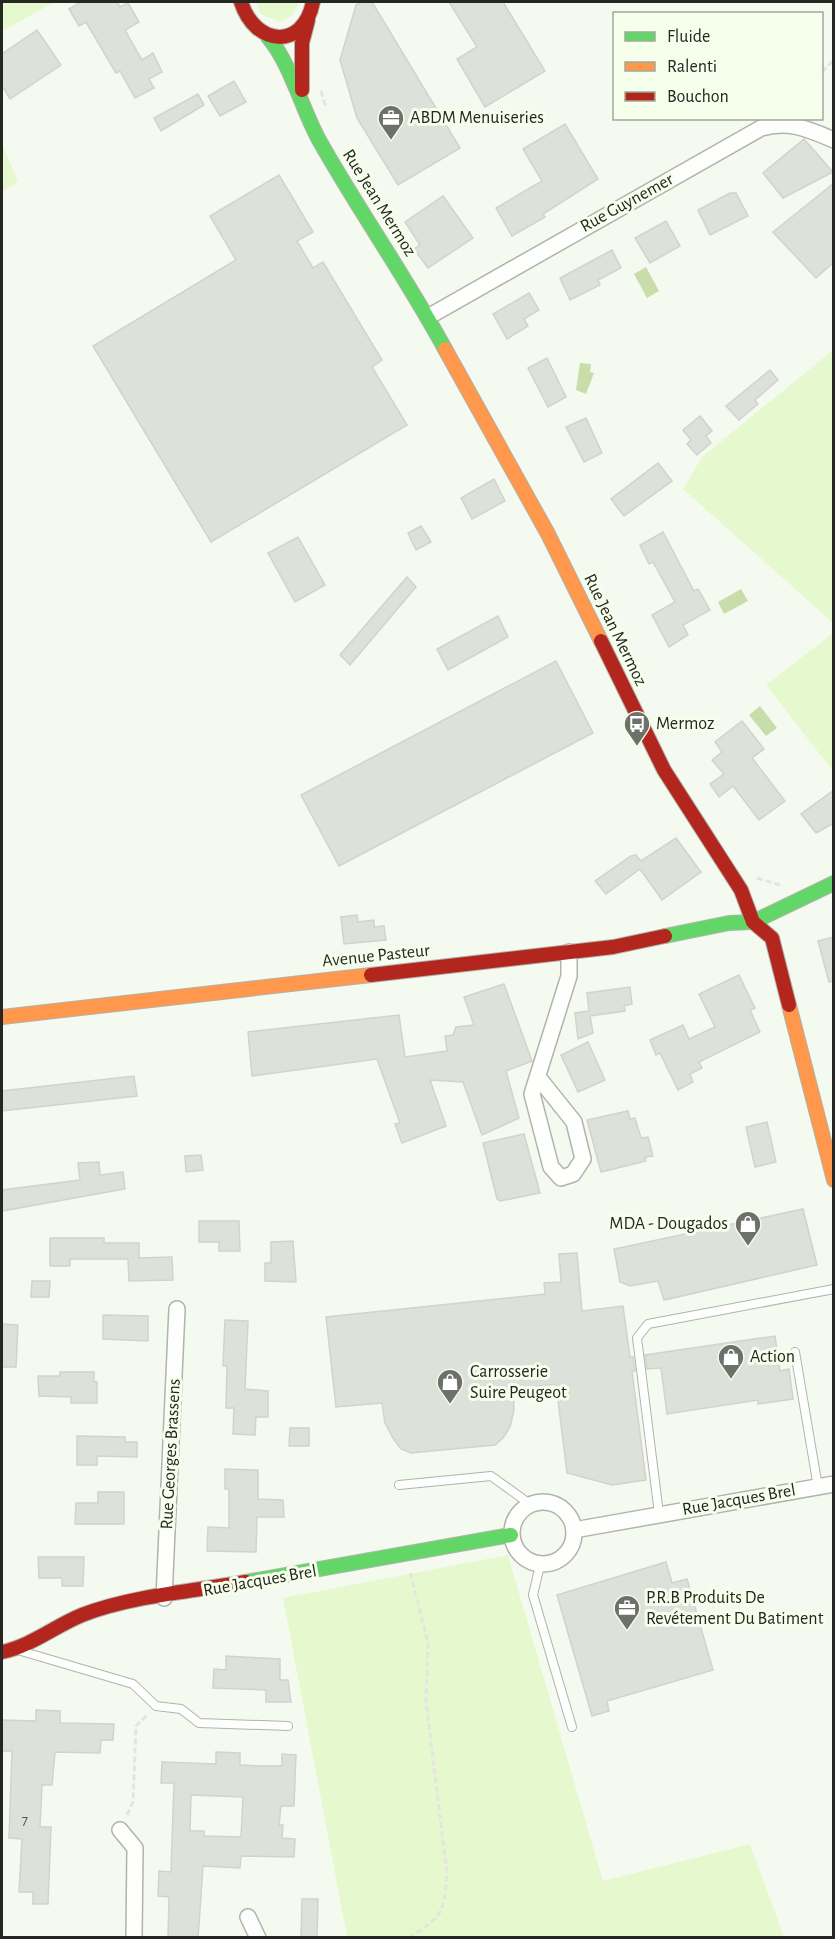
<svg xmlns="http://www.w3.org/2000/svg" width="835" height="1939" font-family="'Alegreya Sans',sans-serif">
<rect width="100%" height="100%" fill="#f5faf0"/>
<g fill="#e6f9ce">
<polygon points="2,2 55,2 2,31"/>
<polygon points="256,2 299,2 299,3 292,16 279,22 261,14"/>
<polygon points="2,143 18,182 2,192"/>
<polygon points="833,350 833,623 683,489 702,457"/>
<polygon points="833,633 833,771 766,685"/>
<polygon points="508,1555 603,1881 750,1844 784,1937 347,1937 283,1598"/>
</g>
<g fill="#c8ddaa">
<polygon points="646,267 659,291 647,298 634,274"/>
<polygon points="580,363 591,364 590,372 594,373 586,394 576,390"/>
<polygon points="741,589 748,601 724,614 718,602"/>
<polygon points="760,706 777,728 766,736 749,715"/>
</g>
<g fill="#dee1da" stroke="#d0d4cc" stroke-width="1.5" fill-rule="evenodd">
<polygon points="81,2 117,2 120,7 128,3 139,22 125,30 142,60 153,53 162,72 149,79 154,88 135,98 120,71 116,73 86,22 79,26 69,9"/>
<polygon points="362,2 372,2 460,148 398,185 357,118 340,60 356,5"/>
<polygon points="449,2 503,2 545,71 485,107 457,59 477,47"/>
<polygon points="37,30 61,65 10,99 2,86 2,54"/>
<polygon points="234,81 246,102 220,116 208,96"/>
<polygon points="198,94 204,105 161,131 154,118"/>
<polygon points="565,124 598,179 543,214 545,217 512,236 496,208 542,181 523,149"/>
<polygon points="804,139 833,172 783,198 763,173"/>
<polygon points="279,175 313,232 297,241 313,268 323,262 382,360 372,367 407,425 211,542 93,346 236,260 210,216"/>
<polygon points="834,183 834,262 816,278 773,232"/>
<polygon points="730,193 736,193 748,216 710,235 698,210"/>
<polygon points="443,196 473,238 428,268 414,249 420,245 405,222"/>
<polygon points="666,221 680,246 650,263 635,238"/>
<polygon points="612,250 621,268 598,280 600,285 570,300 560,278"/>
<polygon points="529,293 539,310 524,319 528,326 507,339 493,314"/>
<polygon points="547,358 566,397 548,407 528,368"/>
<polygon points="770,370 778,380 755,400 758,404 739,420 726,406"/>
<polygon points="700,416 712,431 706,436 711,443 697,455 687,444 691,440 683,430"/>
<polygon points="586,418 602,453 584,462 566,427"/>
<polygon points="658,463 672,481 624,516 611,499"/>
<polygon points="494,479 505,501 472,519 461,498"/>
<polygon points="421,526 431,542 416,550 408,533"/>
<polygon points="663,532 694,591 698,589 710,610 683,625 688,635 669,647 652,615 675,602 653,562 649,564 640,545"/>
<polygon points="298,537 325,585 295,602 268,553"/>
<polygon points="407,577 416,587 350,665 340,655"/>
<polygon points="498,616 508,637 448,670 437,649"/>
<polygon points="556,661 593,733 339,866 301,795"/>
<polygon points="742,721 764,749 752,758 785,801 759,820 733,786 719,797 710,784 724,774 712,760 722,752 715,742"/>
<polygon points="834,790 834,823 816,833 801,814"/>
<polygon points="676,838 701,872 662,900 640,869 606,894 595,881 631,856 636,855 641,861"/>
<polygon points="357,915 358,922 374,920 374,927 384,926 386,940 344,944 341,917"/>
<polygon points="834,937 834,981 829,982 818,941"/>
<polygon points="739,975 755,1008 750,1010 760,1032 699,1062 702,1068 690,1074 693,1082 678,1090 660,1053 656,1055 650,1040 683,1025 689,1039 715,1027 699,994"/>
<polygon points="504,984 532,1061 506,1071 519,1118 482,1135 463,1082 430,1080 446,1126 402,1143 395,1124 400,1123 377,1059 252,1076 248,1032 399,1015 405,1057 447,1051 445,1036 453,1035 456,1027 474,1025 464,997"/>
<polygon points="630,987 632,1004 624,1006 625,1011 590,1016 593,1033 578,1039 575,1013 589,1011 587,993"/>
<polygon points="588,1042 605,1080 578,1092 561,1055"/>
<polygon points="134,1076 137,1096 2,1111 2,1091"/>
<polygon points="628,1111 630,1119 635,1118 641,1138 648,1137 653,1156 645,1157 646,1161 601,1172 587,1120"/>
<polygon points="767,1122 776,1162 755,1167 746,1127"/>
<polygon points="524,1134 540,1193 500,1201 497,1199 483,1143"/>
<polygon points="201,1155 203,1170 186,1172 185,1156"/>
<polygon points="99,1162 100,1175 123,1172 125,1189 2,1211 2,1190 80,1180 78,1163"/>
<polygon points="803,1209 817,1265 664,1300 658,1281 630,1286 620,1282 614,1249"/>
<polygon points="199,1221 239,1221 240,1251 219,1251 219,1242 199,1242"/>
<polygon points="50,1238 104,1238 104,1243 139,1243 139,1258 172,1257 173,1280 129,1281 128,1259 70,1259 70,1266 50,1266"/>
<polygon points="293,1241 296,1282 265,1281 265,1263 271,1263 271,1242"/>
<polygon points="577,1253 582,1311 623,1306 630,1357 633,1357 635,1371 632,1371 646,1480 612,1485 567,1473 556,1384 513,1389 514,1410 510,1427 503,1438 495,1445 411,1453 401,1449 393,1438 385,1423 382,1403 336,1407 326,1317 545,1294 544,1283 561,1282 559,1254"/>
<polygon points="32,1281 50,1281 49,1297 31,1297"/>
<polygon points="103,1315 148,1316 148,1341 103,1339"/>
<polygon points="225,1320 248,1321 245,1389 268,1391 268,1417 256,1417 255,1435 233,1434 234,1408 226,1408 227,1366 223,1366"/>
<polygon points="2,1324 18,1325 16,1367 2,1367"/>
<polygon points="775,1336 780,1371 789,1369 793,1399 758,1404 758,1400 667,1414 661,1368 647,1369 645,1355"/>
<polygon points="60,1372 94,1372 94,1382 97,1382 97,1403 71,1403 71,1397 39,1396 38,1376 60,1376"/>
<polygon points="290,1428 309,1428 309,1446 289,1446"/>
<polygon points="77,1436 125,1437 125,1442 137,1442 137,1457 97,1456 97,1465 77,1465"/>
<polygon points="225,1469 258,1470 258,1499 283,1500 284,1517 257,1517 256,1552 207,1551 208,1527 229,1528 229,1489 225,1489"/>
<polygon points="98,1492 124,1492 124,1524 75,1524 76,1503 98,1503"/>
<polygon points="38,1557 84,1557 83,1586 62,1586 62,1578 39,1578"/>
<polygon points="666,1562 672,1583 687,1579 713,1670 607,1701 609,1711 592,1716 557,1595"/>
<polygon points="226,1656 280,1659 280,1680 288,1680 291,1702 266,1702 266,1690 213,1688 214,1669 226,1670"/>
<polygon points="36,1710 60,1711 60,1723 114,1724 113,1740 101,1740 100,1753 55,1752 52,1785 42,1785 40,1827 51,1827 48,1904 33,1904 33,1892 19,1892 22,1839 9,1838 12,1751 2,1751 2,1720 36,1721"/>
<path d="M216 1752 240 1753V1765L261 1766H282V1754L296 1755 294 1806H281L279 1825H283L282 1838 295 1839 294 1857 241 1856 240 1868 203 1866 198 1938H168L169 1897 158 1896 159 1871 171 1872 174 1783H161L162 1762 216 1764ZM191 1795 243 1797 241 1837 204 1836V1831H190Z"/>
<polygon points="302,1899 318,1899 317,1938 301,1938"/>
</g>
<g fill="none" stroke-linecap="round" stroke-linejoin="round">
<g stroke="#b0b4ac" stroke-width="10">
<g id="lane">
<polyline points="795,1352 818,1487"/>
<polyline points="399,1485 491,1476 530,1504"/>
<polyline points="659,1514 637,1338 648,1324 834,1289"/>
<polyline points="540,1565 533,1595 572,1727"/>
<polyline points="21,1651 133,1684 156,1706 181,1709 199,1723 288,1726"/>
</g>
</g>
<g stroke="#b0b4ac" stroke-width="18">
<g id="street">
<path d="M428 317 761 128C789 120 808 129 834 140"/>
<polyline points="538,1077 574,1122 583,1159 573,1174 561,1178 551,1167 532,1094 569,976 569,952"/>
<circle cx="543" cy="1533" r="31"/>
<polyline points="574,1530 834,1484"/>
<polyline points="164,1598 177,1309"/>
<polyline points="120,1830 135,1848 134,1938"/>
<polyline points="248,1917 258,1938"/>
</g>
</g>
<g stroke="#b0b4ac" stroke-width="16">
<g id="fast">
<path d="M268 37C291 64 301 107 319 140 359 211 406 277 445 349"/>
<polyline points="665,936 729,923 753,922 834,883"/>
<polyline points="246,1582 511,1535"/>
</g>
</g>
<g stroke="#b0b4ac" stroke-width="16">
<g id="slow">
<polyline points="445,349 548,534 601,641"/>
<polyline points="789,1005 834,1180"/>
<polyline points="2,1017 371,975"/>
</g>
</g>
<g stroke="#b0b4ac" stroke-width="16">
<g id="jam">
<path d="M241 2C255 46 303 51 313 2"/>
<polyline points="302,90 302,43 308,20"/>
<polyline points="601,641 664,770 741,890 753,922 772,938 789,1005"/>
<polyline points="371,975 613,947 665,936"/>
<path d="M2 1652C31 1646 55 1626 82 1615 131 1596 194 1591 246 1582"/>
</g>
</g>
<g stroke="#e4e5e2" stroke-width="3" stroke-dasharray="6 3" stroke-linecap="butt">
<polyline points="822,72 834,60"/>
<polyline points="321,91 326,108"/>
<polyline points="757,878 783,886"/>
<polyline points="127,1815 133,1802 136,1726 148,1714"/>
<path d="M409 1938C442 1917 444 1914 447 1874L426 1700 428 1643 410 1571"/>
</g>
<use href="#lane" stroke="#fefefd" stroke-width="8"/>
<use href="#street" stroke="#fefefd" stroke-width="15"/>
<use href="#fast" stroke="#63d668" stroke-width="14"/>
<use href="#slow" stroke="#ff974d" stroke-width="14"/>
<use href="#jam" stroke="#b3261e" stroke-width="14"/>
</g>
<defs>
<g id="office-pin" transform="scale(1.35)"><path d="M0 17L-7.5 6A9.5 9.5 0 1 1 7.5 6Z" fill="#6e7169" stroke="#f6feec"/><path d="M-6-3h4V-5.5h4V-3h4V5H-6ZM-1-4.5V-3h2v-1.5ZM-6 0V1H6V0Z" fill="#fff"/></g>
<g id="bus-pin" transform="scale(1.35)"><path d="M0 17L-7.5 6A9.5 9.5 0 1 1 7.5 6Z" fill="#6e7169" stroke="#f6feec"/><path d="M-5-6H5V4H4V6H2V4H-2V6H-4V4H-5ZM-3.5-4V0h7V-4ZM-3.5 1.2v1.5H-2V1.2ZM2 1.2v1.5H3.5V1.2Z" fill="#fff"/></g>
<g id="shop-pin" transform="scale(1.35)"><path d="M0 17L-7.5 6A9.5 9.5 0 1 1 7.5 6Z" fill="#6e7169" stroke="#f6feec"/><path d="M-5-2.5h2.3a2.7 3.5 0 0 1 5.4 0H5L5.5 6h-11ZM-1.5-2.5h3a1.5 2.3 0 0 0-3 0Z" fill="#fff"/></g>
</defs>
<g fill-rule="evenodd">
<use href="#office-pin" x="391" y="118"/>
<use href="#bus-pin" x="637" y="724"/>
<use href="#shop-pin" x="748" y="1224"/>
<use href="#shop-pin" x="731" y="1357"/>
<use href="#shop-pin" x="450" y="1382"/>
<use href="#office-pin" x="627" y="1608"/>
</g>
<g text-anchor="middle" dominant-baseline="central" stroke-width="6" stroke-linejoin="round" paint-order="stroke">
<g font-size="15" fill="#53564f">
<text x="25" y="1820">7</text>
</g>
<g font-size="18" fill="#252721" stroke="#f6feec" text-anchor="start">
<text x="410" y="118">ABDM Menuiseries</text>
<text x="656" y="724">Mermoz</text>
<text x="728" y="1224" text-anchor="end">MDA - Dougados</text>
<text x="750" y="1357">Action</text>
<text x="470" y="1372">Carrosserie<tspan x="470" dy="21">Suire Peugeot</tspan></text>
<text x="646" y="1598">P.R.B Produits De<tspan x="646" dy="21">Revétement Du Batiment</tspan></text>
</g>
<g font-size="18" fill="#252721" stroke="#f6feec">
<text transform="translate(379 203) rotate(58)">Rue Jean Mermoz</text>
<text transform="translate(627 203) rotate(-29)">Rue Guynemer</text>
<text transform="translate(615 630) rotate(64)">Rue Jean Mermoz</text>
<text transform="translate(376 956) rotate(-6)">Avenue Pasteur</text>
<text transform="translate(171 1454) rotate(-87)">Rue Georges Brassens</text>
<text transform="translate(739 1500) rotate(-10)">Rue Jacques Brel</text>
<text transform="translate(260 1581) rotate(-10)">Rue Jacques Brel</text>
</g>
</g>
<rect width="835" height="1939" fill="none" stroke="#252721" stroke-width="6"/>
<rect x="613" y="12" width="210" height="108" fill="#f6feec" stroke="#a2a89b" stroke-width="1.5"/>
<rect x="625" y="32" width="30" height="9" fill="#63d668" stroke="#a2a89b" stroke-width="1.5"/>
<text x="667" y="42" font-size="18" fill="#252721">Fluide</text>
<rect x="625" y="62" width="30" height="9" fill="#ff974d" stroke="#a2a89b" stroke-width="1.5"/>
<text x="667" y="72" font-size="18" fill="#252721">Ralenti</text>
<rect x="625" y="92" width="30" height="9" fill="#b3261e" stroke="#a2a89b" stroke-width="1.5"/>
<text x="667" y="102" font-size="18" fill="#252721">Bouchon</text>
</svg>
